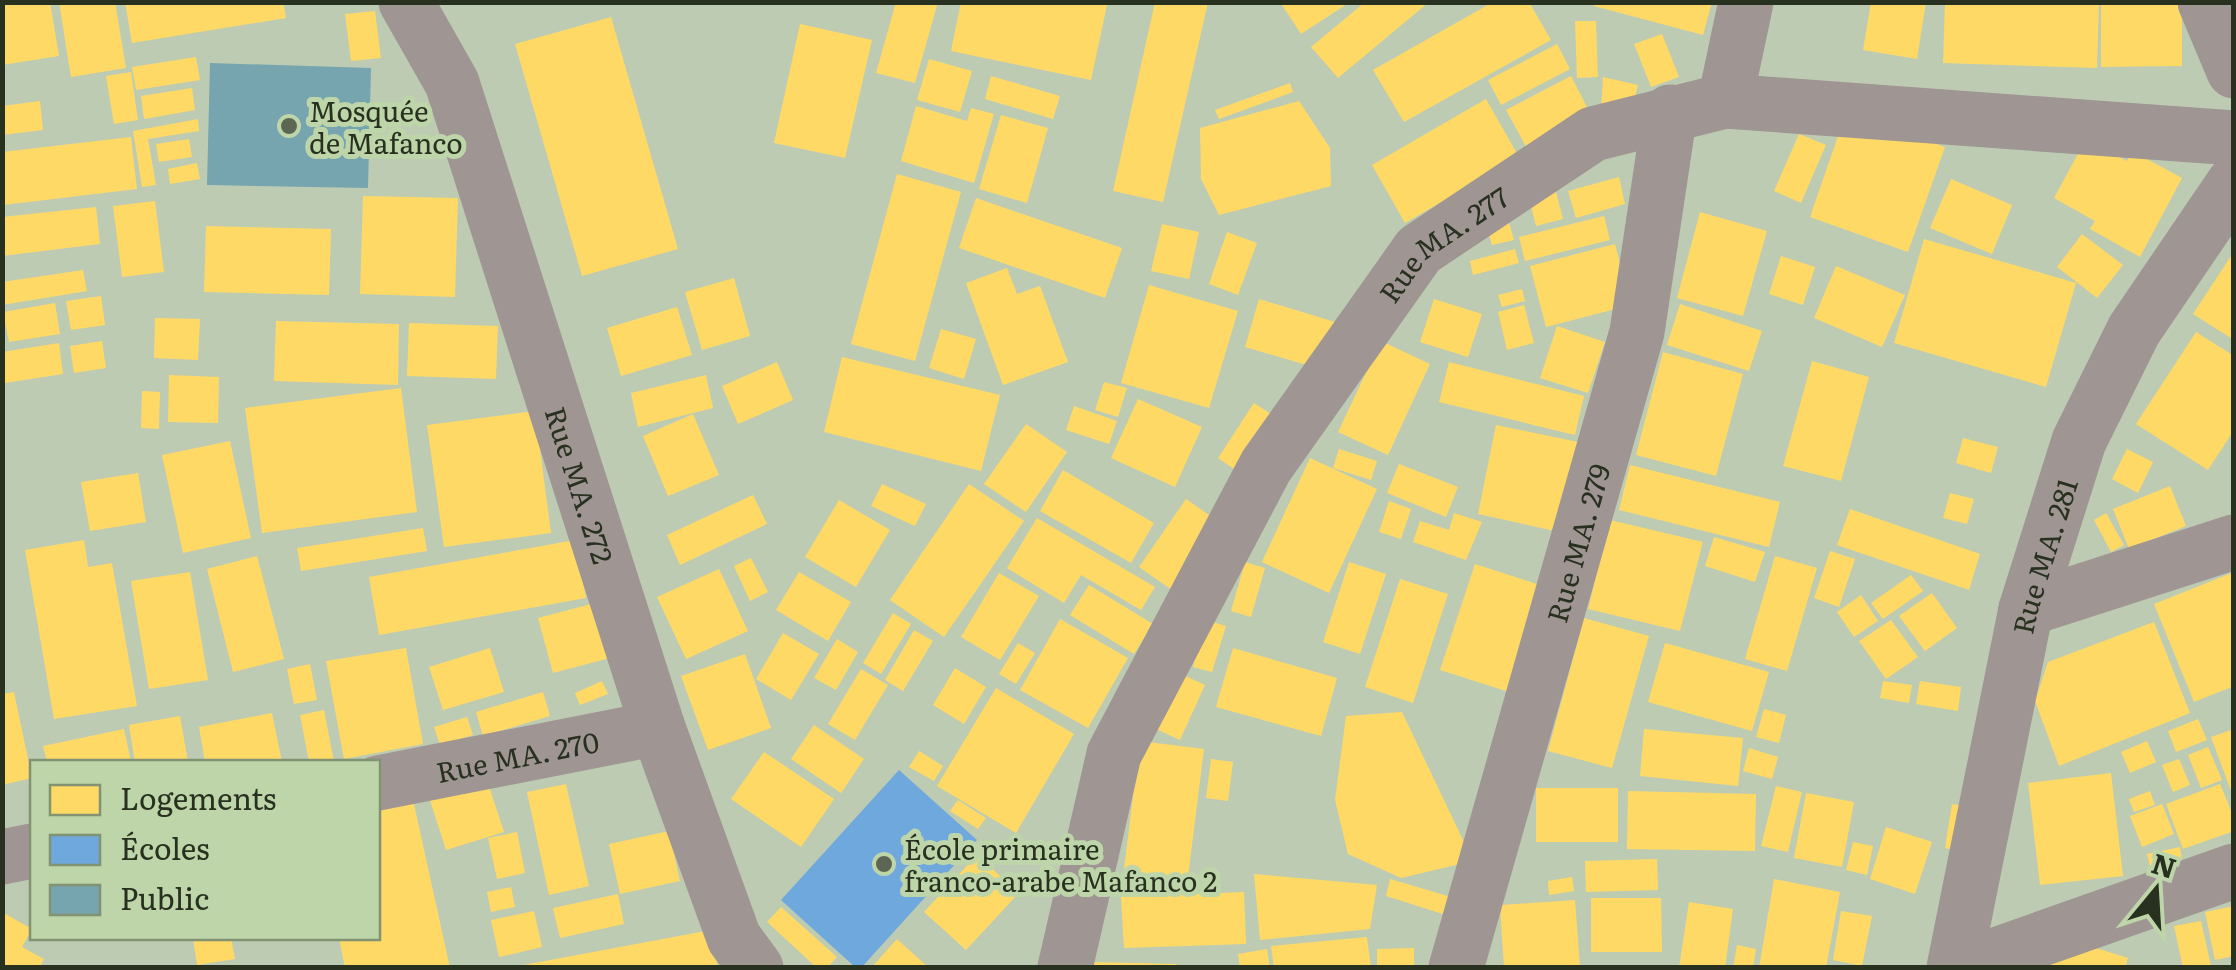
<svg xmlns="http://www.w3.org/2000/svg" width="2236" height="970" font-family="Literata,serif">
<rect width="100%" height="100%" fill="#becbb3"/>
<g fill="#ffd966">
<polygon points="2,2 50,2 59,56 2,65"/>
<polygon points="59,2 115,2 126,68 71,77"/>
<polygon points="125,2 283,2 286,18 132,43"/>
<polygon points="896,2 938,2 915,83 876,73"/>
<polygon points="961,2 1107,5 1091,80 951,51"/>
<polygon points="1155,2 1208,2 1163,202 1113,191"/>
<polygon points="1280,2 1350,2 1301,34"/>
<polygon points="1365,2 1429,2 1338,78 1311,47"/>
<polygon points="1493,2 1529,2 1551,40 1404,122 1373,70"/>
<polygon points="1596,2 1712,2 1703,35 1594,6"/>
<polygon points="1871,2 1926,2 1917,59 1863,50"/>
<polygon points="1945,2 2099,2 2097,68 1943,63"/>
<polygon points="2101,2 2182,2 2182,66 2101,67"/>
<polygon points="375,11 381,58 351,61 345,14"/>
<polygon points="611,17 678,249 582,276 515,44"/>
<polygon points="1575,21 1596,21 1598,77 1577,78"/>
<polygon points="800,24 872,40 845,158 774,143"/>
<polygon points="1662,34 1679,77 1651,87 1634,44"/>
<polygon points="1557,44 1570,69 1501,105 1488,80"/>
<polygon points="196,57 200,80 136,90 132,67"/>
<polygon points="929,59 972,71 960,112 917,100"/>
<polygon points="131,72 138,120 114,124 106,76"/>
<polygon points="991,76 1060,96 1053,119 985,99"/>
<polygon points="1571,76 1593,119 1529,152 1506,110"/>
<polygon points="1603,77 1638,85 1633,105 1601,112"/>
<polygon points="1290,83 1293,92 1219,119 1215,110"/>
<polygon points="192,88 195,110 144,119 141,96"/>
<polygon points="1486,99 1519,157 1405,223 1372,165"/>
<polygon points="40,101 43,130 2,135 2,106"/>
<polygon points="1299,101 1330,148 1331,186 1219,215 1201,179 1200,128"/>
<polygon points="916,106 967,121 971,108 994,114 974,183 901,161"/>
<polygon points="1846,113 1945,147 1908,252 1810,217"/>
<polygon points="1001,115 1048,128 1027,203 979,189"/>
<polygon points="198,119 199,131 148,139 156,185 142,187 133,131"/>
<polygon points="1799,134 1826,145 1801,203 1774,191"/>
<polygon points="131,137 137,189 3,205 2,152"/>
<polygon points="189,139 192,157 159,162 156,144"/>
<polygon points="2086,139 2127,161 2132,151 2182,178 2140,257 2090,229 2095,221 2054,198"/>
<polygon points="197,163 200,179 170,184 168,169"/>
<polygon points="897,174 961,192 915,361 851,344"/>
<polygon points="1619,177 1625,204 1576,218 1568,191"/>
<polygon points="1951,179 2012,205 1992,254 1930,228"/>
<polygon points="1555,188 1563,219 1536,226 1528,195"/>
<polygon points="363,196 458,198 455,297 360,294"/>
<polygon points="976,198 1122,248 1105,298 959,248"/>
<polygon points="155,201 164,272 122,277 113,206"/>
<polygon points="96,207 100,244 2,256 2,217"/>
<polygon points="1700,212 1767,231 1743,316 1677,298"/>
<polygon points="1604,216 1610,240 1525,261 1519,237"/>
<polygon points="1508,219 1514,240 1492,245 1486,225"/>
<polygon points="1162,224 1199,232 1189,279 1151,271"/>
<polygon points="206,226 331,229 329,295 204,292"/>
<polygon points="1227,232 1257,243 1238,295 1209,284"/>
<polygon points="2082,234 2123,265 2097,298 2057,267"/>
<polygon points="1924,239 2076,283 2046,387 1894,343"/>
<polygon points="1615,244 1631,305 1546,327 1530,266"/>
<polygon points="1515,249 1519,263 1473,275 1470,261"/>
<polygon points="1781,256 1815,267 1803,305 1769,294"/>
<polygon points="2231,256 2234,257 2234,340 2193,314"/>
<polygon points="1836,266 1905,295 1882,347 1814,318"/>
<polygon points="1007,268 1017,294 1040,286 1068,362 1003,385 966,283"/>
<polygon points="83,270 87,291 2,305 2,282"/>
<polygon points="734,278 750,336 702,350 685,292"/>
<polygon points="1149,285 1238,311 1209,408 1121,383"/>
<polygon points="1522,289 1525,301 1502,307 1498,295"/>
<polygon points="101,296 105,325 71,330 66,301"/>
<polygon points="1259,299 1335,322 1320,369 1245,347"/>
<polygon points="1434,299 1482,314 1468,357 1420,342"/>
<polygon points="55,303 60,334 9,342 3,312"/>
<polygon points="1680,304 1762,331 1749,371 1667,345"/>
<polygon points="1524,305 1534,343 1507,350 1498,312"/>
<polygon points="677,307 692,355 621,376 607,328"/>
<polygon points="155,318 200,319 198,360 154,358"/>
<polygon points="276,321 399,324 398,385 274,381"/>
<polygon points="409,323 498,326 496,379 407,376"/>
<polygon points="1557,326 1605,342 1588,393 1540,378"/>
<polygon points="941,329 976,339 964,379 929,368"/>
<polygon points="2196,332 2234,356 2234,430 2208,470 2136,424"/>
<polygon points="102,341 106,368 74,373 70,346"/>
<polygon points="1381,341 1430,364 1388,455 1338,432"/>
<polygon points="59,343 63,374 5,383 2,352"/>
<polygon points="1663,352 1743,374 1716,476 1636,455"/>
<polygon points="842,357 1000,395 981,471 824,432"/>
<polygon points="1812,361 1869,377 1841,481 1783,466"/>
<polygon points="777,362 793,400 738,424 722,386"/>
<polygon points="1449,362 1584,396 1575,435 1439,402"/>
<polygon points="169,375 219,377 218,423 168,422"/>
<polygon points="706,375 713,408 638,427 631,393"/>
<polygon points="1104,382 1127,388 1118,417 1095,410"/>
<polygon points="401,388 417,512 262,533 245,408"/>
<polygon points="142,391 160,392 159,429 141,428"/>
<polygon points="1138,399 1202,427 1175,487 1111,458"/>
<polygon points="1254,403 1283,422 1247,478 1218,458"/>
<polygon points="1074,406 1117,421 1109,444 1066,430"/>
<polygon points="535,411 551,533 444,547 427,425"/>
<polygon points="693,414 719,475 668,496 643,436"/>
<polygon points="1026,424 1067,452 1026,512 984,484"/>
<polygon points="1496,425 1583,443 1564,533 1478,514"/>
<polygon points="1963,438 1998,447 1991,473 1956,463"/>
<polygon points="230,441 251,538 183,553 162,455"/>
<polygon points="1339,449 1377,461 1371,480 1333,468"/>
<polygon points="2127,449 2153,462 2138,493 2112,479"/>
<polygon points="1310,458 1377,489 1329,593 1262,562"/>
<polygon points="1399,464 1458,487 1446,517 1387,493"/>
<polygon points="1630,465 1780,502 1769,547 1619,510"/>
<polygon points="1063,470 1154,523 1131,563 1040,511"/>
<polygon points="138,473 146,522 90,531 81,482"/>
<polygon points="882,484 926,504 915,526 871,506"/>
<polygon points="969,484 1024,521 944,637 890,600"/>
<polygon points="2170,486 2186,526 2129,549 2113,509"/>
<polygon points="1950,493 1974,499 1967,524 1943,518"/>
<polygon points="753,495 767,524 680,565 667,535"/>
<polygon points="1186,499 1229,529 1182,597 1139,567"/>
<polygon points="839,500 890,530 856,587 805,557"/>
<polygon points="1389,501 1411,509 1401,539 1379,532"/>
<polygon points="1850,509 1980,554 1969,590 1837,545"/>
<polygon points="1454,513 1482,522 1466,560 1413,542 1420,521 1449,530"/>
<polygon points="2106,513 2124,545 2111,552 2094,520"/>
<polygon points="1037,518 1155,587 1141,610 1081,575 1064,603 1007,568"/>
<polygon points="1610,520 1703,542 1680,631 1588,609"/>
<polygon points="423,528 427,551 301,571 297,548"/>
<polygon points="1714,537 1765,552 1755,582 1705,566"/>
<polygon points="84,540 88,567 112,563 137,706 54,719 25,550"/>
<polygon points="575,540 586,598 379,635 369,577"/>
<polygon points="1830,551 1855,559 1839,607 1814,598"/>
<polygon points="257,556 284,659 233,672 207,569"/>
<polygon points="1775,556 1817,568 1787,671 1745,659"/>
<polygon points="751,558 768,592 750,601 734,566"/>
<polygon points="1245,562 1265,568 1251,617 1231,611"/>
<polygon points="1349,562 1386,574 1360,654 1323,642"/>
<polygon points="1475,564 1543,586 1509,692 1440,670"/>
<polygon points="719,569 748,631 686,659 657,597"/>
<polygon points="190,572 208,680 149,689 131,581"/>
<polygon points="799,572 851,602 828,641 776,610"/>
<polygon points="2234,572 2234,686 2194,702 2154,604"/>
<polygon points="999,573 1039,596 1000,660 961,637"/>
<polygon points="1911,575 1923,591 1883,619 1871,603"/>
<polygon points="1400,579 1448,594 1413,703 1365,687"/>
<polygon points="1089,585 1153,624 1134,654 1070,615"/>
<polygon points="1932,593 1957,628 1925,651 1899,616"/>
<polygon points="1861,595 1878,621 1854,637 1837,612"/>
<polygon points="595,603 610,658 553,673 538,618"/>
<polygon points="893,613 911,624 881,674 863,663"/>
<polygon points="1584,618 1649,636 1612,768 1548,751"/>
<polygon points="1060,619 1128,658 1088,728 1020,690"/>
<polygon points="1206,620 1226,626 1212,672 1193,667"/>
<polygon points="1891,620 1918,657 1886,679 1859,641"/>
<polygon points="2154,622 2190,713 2059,766 2035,701 2048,662"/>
<polygon points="914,630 933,641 903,691 885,680"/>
<polygon points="783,633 819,654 791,700 756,679"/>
<polygon points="837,639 858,652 836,690 814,678"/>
<polygon points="1018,643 1035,653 1016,684 999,674"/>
<polygon points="1665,643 1769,672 1752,731 1648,702"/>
<polygon points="406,648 423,744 344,759 326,661"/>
<polygon points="490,648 504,692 443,710 429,667"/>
<polygon points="1233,648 1337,678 1321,736 1216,707"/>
<polygon points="745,654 771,728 708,750 681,676"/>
<polygon points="310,664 317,700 294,704 287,669"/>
<polygon points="955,668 986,687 964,724 933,705"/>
<polygon points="861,669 888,685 855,740 828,724"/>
<polygon points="1181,674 1205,685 1180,740 1156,729"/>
<polygon points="602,681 608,694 580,705 575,693"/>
<polygon points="1883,681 1912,685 1909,703 1880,698"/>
<polygon points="1920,681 1961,687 1958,711 1916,704"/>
<polygon points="996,688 1074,734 1016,833 937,786"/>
<polygon points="14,692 32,778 2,785 2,694"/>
<polygon points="543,692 550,716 483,736 476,712"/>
<polygon points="1764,709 1786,715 1779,743 1756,737"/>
<polygon points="324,710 334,762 309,762 300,715"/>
<polygon points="1402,712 1473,861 1401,878 1348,854 1335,800 1346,716"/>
<polygon points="272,713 282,762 205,762 199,727"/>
<polygon points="180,716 188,762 135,762 129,725"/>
<polygon points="467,717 473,735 440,745 434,727"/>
<polygon points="2198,719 2207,740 2176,752 2168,731"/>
<polygon points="814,725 864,759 841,793 791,759"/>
<polygon points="124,729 131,762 47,762 43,746"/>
<polygon points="1644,729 1743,738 1738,786 1640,776"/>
<polygon points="2234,729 2234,796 2233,796 2211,737"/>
<polygon points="1140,741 1204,749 1187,885 1123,877"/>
<polygon points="2147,741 2156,762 2130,773 2121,752"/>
<polygon points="2208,747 2222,780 2201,788 2188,755"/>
<polygon points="1749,748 1778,757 1772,779 1743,771"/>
<polygon points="919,751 943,766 934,781 909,767"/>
<polygon points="764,752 834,799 801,847 731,799"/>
<polygon points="1211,759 1233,762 1228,801 1206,798"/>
<polygon points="2179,759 2190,785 2173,792 2162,765"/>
<polygon points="2111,773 2123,876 2040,885 2028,783"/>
<polygon points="485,774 504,832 446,850 427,791"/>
<polygon points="566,784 589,886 549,895 527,792"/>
<polygon points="2220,784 2234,818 2234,831 2183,849 2166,804"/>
<polygon points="1776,786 1802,792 1788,852 1761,846"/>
<rect x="1536" y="788" width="82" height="54"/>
<polygon points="1628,791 1756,794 1755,851 1627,849"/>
<polygon points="2150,791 2155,805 2134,812 2129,799"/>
<polygon points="1806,793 1854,802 1842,867 1794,858"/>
<polygon points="412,795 450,968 345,968 339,938 378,938 378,802"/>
<polygon points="958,800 986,818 978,829 950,811"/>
<polygon points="1952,804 1970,807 1963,852 1945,848"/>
<polygon points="2162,804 2174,834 2142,847 2130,816"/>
<polygon points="1886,827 1932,842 1915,894 1870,879"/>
<polygon points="669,831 680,881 620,894 609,844"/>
<polygon points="517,832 525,873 497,879 488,838"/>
<polygon points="1853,842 1873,846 1867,875 1846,870"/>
<polygon points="2180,847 2182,859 2150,866 2147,854"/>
<polygon points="977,855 1019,893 966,950 924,912"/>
<polygon points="1657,859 1658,890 1586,892 1585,861"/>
<polygon points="1254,874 1377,885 1370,929 1260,940"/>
<polygon points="1572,877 1574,891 1549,895 1548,881"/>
<polygon points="1390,879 1451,897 1446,915 1386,896"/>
<polygon points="1774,879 1840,892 1826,968 1759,968"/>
<polygon points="511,887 515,907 491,912 487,892"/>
<polygon points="1244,892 1246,944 1124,948 1121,897"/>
<polygon points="618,894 624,924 560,938 553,908"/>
<polygon points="1591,898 1661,898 1662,952 1591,952"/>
<polygon points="1575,900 1580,968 1504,968 1500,905"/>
<polygon points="1689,902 1733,909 1725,968 1679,968"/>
<polygon points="2234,906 2234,956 2215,960 2205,912"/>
<polygon points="781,907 837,957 827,968 817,968 767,922"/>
<polygon points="534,911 542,947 499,957 491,920"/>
<polygon points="1841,911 1872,916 1862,966 1833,960"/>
<polygon points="2,912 32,929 22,947 44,959 39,968 2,968"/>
<polygon points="2201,921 2211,966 2183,968 2174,926"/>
<polygon points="711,930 718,968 518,968 518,966"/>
<polygon points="2057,936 2128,958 2125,968 2047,968"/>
<polygon points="1367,937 1371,968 1274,968 1271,946"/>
<polygon points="193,938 231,938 235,959 197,965"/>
<polygon points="897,939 929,968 871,968"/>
<polygon points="1737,945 1756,949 1753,968 1733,968"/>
<polygon points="1414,948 1414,968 1377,968 1377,949"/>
<polygon points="1267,949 1270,968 1240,968 1238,954"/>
<polygon points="1089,962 1176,964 1176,968 1089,968"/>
</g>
<polygon fill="#6fa8dc" points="899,770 977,840 861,968 856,968 781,900"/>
<polygon fill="#76a5af" points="210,63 371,68 368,188 207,185"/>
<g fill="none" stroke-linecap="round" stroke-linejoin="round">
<g stroke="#9f9593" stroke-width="55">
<path id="s1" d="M406 2 452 83 658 728 734 938 756 968"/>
<polyline points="2205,2 2234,71"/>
<polyline points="1725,101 1746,2"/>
<polyline points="2026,609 2234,542"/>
<path id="s2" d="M378 783 658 728"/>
<polyline points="2,857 32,851"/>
<path id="s3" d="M1065 968 1114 754 1266 466 1419 250 1593 134 1725 101 2234 138"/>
<path id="s4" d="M1456 968 1637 332 1670 112"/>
<path id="s5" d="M1954 968 2026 609 2079 441 2134 330 2234 183"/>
<polyline points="1959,968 2234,871"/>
</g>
</g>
<g fill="#5c6753" stroke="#bdd5a9" stroke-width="4">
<circle cx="289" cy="126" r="10"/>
<circle cx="884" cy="864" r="10"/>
</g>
<g text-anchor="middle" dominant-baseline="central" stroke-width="10" stroke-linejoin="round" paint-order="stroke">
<g font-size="28" fill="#283120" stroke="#bdd5a9" text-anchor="start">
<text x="309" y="110">Mosquée<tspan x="309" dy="32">de Mafanco</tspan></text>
<text x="904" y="848">École primaire<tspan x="904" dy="32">franco-arabe Mafanco 2</tspan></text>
</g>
<g font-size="28" fill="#283120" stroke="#bdd5a9">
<text stroke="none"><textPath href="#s3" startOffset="832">Rue MA. 277</textPath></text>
<text stroke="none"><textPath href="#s1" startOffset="515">Rue MA. 272</textPath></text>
<text stroke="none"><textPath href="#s4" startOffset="442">Rue MA. 279</textPath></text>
<text stroke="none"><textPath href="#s5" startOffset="422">Rue MA. 281</textPath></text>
<text stroke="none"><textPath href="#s2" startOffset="142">Rue MA. 270</textPath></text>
</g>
</g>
<rect width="2236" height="970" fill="none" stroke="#283120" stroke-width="10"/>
<rect x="30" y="760" width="350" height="180" fill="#bdd5a9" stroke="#819372" stroke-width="2.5"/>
<rect x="50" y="785" width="50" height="30" fill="#ffd966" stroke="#819372" stroke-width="2.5"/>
<text x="120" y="810" font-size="30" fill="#283120">Logements</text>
<rect x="50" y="835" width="50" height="30" fill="#6fa8dc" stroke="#819372" stroke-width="2.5"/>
<text x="120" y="860" font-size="30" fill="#283120">Écoles</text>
<rect x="50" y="885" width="50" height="30" fill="#76a5af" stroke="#819372" stroke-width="2.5"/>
<text x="120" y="910" font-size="30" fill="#283120">Public</text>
<g transform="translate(2156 890) rotate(18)" stroke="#bdd5a9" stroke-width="8" paint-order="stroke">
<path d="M0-8L18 38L0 25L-18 38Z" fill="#283120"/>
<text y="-15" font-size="28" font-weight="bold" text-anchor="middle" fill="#283120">N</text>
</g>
</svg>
